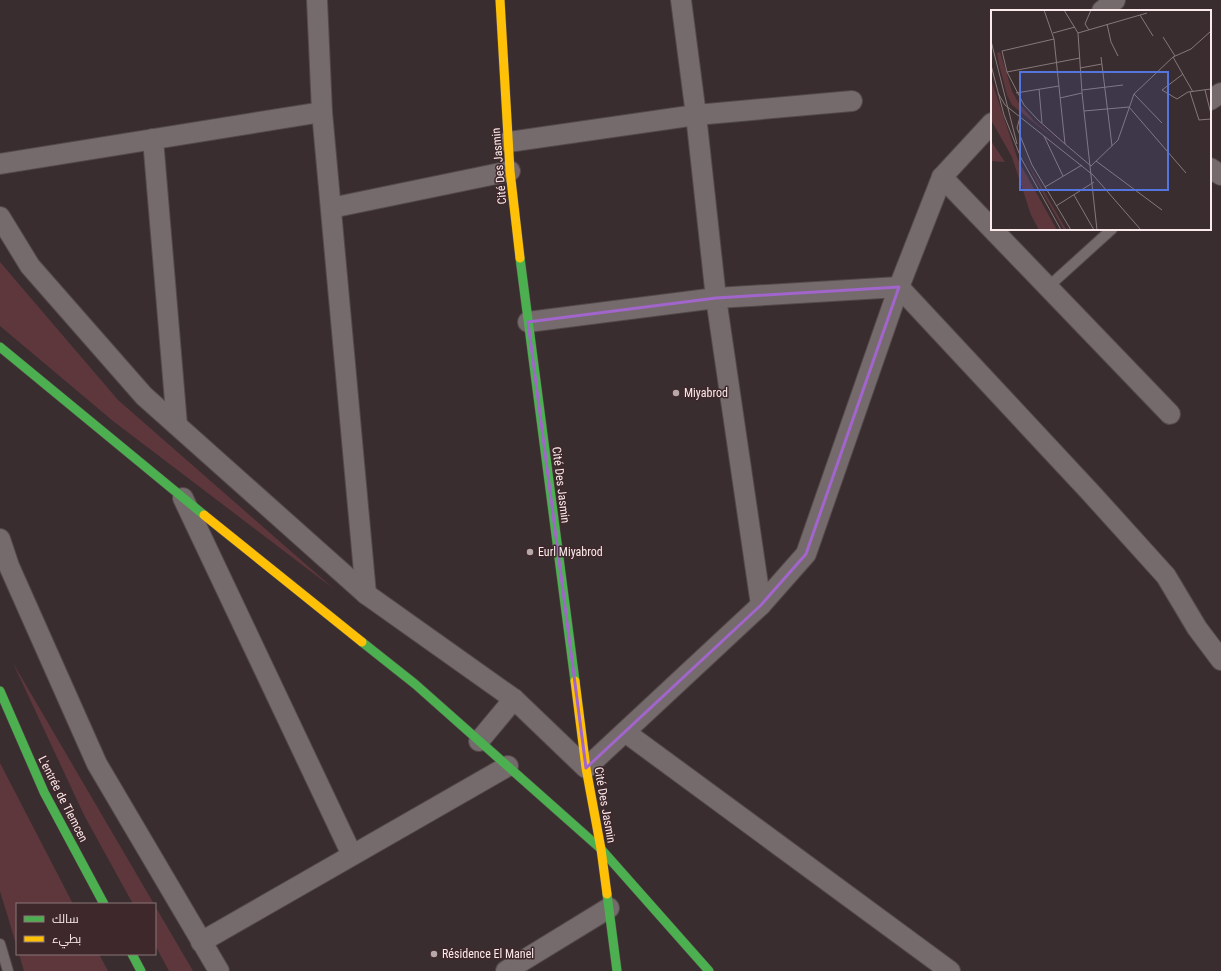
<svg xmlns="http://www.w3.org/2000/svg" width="1221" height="971" font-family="'Roboto Condensed',Cairo,sans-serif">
<rect width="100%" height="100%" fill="#3a2d2f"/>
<g fill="#5e373d">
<polygon points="0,262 118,400 334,589 113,421 0,326"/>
<polygon points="13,663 154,904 133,904 84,815"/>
<polygon points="0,763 73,904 17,904 17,947 0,891"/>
<polygon points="155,906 193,971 169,971 155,945"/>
<polygon points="19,954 99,954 108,971 24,971"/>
</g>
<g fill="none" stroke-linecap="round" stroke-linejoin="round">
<g stroke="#54494a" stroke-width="12">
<g id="lane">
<polyline points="1048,287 1112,229"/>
<polyline points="0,944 8,971"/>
</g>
</g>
<g stroke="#54494a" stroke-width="22">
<g id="street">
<polyline points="317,0 322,112 366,594"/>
<polyline points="681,0 696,115 716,298 761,605"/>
<polyline points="1102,11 1115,0"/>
<polyline points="1210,100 1221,93"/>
<polyline points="153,139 177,425"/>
<polyline points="508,142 696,115 852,101"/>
<polyline points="0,164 322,112"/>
<polyline points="1210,168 1221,175"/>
<polyline points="942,177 1170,414"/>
<polyline points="331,208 510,171"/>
<polyline points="0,217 30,266 144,396 366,594 514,699 586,768 761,605 806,554 899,287 942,177 992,123"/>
<polyline points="528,322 716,298 899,287 1091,493 1166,576 1197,628 1221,660"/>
<polyline points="183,498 352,855"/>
<polyline points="0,539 9,566 97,764 219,971"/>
<polyline points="625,732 950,971"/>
<polyline points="479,741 514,699"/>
<polyline points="201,942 508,766"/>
<polyline points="506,971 609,908"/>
</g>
</g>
<g stroke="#54494a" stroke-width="10">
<g id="fast">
<polyline points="520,258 575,681"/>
<polyline points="0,347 204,515"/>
<polyline points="362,642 415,684 601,849 709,971"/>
<polyline points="0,691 44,792 104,904"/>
<polyline points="607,894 617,971"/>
<polyline points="132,954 141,971"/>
</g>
</g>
<g stroke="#54494a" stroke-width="10">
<g id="slow">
<polyline points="500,0 510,171 520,258"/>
<polyline points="204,515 362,642"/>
<polyline points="575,681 586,768 601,849 607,894"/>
</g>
</g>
<use href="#lane" stroke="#756b6c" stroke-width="10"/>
<use href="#street" stroke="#756b6c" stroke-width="20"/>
<use href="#fast" stroke="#4caf50" stroke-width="9"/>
<use href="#slow" stroke="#ffc107" stroke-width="9"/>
</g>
<path fill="none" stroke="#a165cc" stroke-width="3" stroke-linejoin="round" d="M899 287 806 554 761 605 586 768 528 322 716 298Z"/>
<g fill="#b7a8a9" stroke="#3f282b" stroke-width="1.5">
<circle cx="676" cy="393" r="4"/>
<circle cx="530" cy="552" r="4"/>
<circle cx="434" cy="954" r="4"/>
</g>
<g text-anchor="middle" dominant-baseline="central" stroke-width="3" stroke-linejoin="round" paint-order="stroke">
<g font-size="12" fill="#faeaeb" stroke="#3f282b">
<text transform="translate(499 166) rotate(-95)">Cité Des Jasmin</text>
<text transform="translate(561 485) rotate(83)">Cité Des Jasmin</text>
<text transform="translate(63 799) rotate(63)">L'entrée de Tlemcen</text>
<text transform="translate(605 805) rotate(80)">Cité Des Jasmin</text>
</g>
<g font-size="12" fill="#faeaeb" stroke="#3f282b" text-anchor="start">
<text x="684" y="393">Miyabrod</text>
<text x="538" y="552">Eurl Miyabrod</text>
<text x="442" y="954">Résidence El Manel</text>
</g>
</g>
<g transform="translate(991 10)">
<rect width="220" height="220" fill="#3a2d2f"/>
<path d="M9 42 21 81 27 92 43 111 70 134 21 95 16 85 8 54 6 43ZM0 69 27 150 66 220H48L40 205 21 147 0 110ZM0 131 14 152 0 151ZM31 143 73 216 76 220H73L54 187Z" fill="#5e373d"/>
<path fill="none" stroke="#87797a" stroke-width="1" d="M53 0 63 29M73 0 87 23 91 83 106 220M149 5 162 26M116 14 120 32 127 46M98 20 94 14 100 0M62 23 84 17M87 23 156 3M172 27 184 46M0 31 26 134M110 47 121 136M182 47 202 82M0 55 13 105 30 148 70 220M89 58 111 54M16 62 89 48M192 64 171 80 186 89 197 82 220 79M48 79 51 113M91 80 132 75M214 80 220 104M199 82 208 110 220 109M7 83 14 95 102 165 150 220M25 83 68 76M143 84 171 113M69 88 91 83M93 101 138 97 195 163M29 107 26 118 41 155 80 220M53 126 72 166M74 134 63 29 11 41 16 62 33 95 47 110 74 134 100 156M105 151 171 200M100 156 127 130 143 84 182 47 200 39 220 21M54 177 91 155M83 185 103 220M65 196 103 172"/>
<path fill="#5475dd" fill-opacity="0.15" stroke="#5475dd" stroke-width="2" d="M29 62H177V180H29Z"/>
<rect width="220" height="220" fill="none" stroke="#faeaeb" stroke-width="2"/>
</g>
<rect x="16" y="903" width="140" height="52" fill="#3f282b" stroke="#8a7678"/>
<rect x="24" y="916" width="20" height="6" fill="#4caf50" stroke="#8a7678"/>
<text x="52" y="923" font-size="12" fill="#faeaeb">سالك</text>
<rect x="24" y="936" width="20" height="6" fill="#ffc107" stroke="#8a7678"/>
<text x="52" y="943" font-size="12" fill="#faeaeb">بطيء</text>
</svg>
